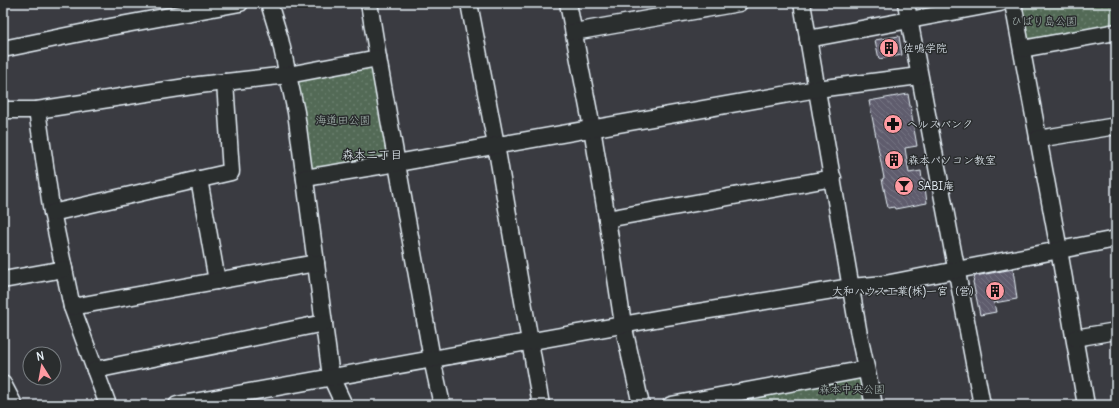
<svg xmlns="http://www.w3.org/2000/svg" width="1119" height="408" font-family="Delius,'Klee One',sans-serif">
<defs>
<pattern id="green-dots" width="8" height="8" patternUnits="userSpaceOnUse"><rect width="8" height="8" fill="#536a56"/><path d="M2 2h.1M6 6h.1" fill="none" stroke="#6c806f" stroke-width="1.8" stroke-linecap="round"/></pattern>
<pattern id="building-back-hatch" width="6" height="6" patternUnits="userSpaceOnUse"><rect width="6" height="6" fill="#5e5c6d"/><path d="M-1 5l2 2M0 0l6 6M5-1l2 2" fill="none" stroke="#757483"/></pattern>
</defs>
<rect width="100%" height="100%" fill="#3a3b41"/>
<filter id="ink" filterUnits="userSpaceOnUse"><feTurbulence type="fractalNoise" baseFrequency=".025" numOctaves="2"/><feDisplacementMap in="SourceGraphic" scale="8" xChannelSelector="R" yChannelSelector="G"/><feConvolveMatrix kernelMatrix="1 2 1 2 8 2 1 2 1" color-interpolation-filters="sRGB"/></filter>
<g filter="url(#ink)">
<g fill="url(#green-dots)" stroke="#9eaea7">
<polygon points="1021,3 1116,3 1116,26 1029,41"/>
<polygon points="374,64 394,158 309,171 294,78"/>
<polygon points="866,369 873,405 671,405"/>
</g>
<g fill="url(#building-back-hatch)" stroke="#e8f1f8">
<polygon points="899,36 902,55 879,59 875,40"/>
<polygon points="908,94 917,146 905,148 909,173 921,171 922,180 924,179 927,203 895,209 894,207 888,208 882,179 884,178 869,101"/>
<polygon points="1013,269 1017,299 994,303 996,312 980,315 973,282 975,276"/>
</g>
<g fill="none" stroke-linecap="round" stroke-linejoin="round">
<g stroke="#e8f1f8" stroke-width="19">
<g id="minor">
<polyline points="269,3 280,39 296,112 331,377 344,405"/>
<polyline points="369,3 378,58 432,359 442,405"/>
<polyline points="469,3 496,145 541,405"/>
<polyline points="568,3 592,128 607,219 623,324 641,405"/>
<polyline points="802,3 859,335 874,405"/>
<polyline points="906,3 982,405"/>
<polyline points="1013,3 1059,250 1086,405"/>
<polyline points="574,32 739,3"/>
<polyline points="808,39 1000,3"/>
<polyline points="3,49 110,27 240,3"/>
<polyline points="1022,49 1116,32"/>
<polyline points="3,110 37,110 199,85 288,75 378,58"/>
<polyline points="37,110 51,207 72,307 108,405"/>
<polyline points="1038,139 1116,126"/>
<polyline points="305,178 397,163 817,89 919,76"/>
<polyline points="199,179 217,281"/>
<polyline points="52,213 231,172 225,82"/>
<polyline points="607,219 833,178"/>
<polyline points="3,280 64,269"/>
<polyline points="72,307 316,263"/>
<polyline points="1075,338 1116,331"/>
<polyline points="95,370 324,323"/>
<polyline points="3,384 14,405"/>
<polyline points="177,405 661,318 851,287 885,284 1116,239"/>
<polyline points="671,405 866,369"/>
</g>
</g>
<use href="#minor" stroke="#2a2d2e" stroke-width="16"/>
</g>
</g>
<defs>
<g id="building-disc" transform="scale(1)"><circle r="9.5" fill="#ff9aa2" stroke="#2a2d2e"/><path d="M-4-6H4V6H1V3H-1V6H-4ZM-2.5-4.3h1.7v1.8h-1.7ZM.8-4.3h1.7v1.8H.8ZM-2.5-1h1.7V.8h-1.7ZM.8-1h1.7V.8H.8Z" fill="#111"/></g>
<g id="pharmacy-disc" transform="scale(1)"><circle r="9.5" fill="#ff9aa2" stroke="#2a2d2e"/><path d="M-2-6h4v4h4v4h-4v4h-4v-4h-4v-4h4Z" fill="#111"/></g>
<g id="bar-disc" transform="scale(1)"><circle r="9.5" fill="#ff9aa2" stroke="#2a2d2e"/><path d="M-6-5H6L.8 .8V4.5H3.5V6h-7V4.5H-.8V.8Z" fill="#111"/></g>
</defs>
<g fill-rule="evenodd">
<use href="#building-disc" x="889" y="48"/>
<use href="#pharmacy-disc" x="893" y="124"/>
<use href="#building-disc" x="894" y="160"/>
<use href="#bar-disc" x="904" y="186"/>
<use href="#building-disc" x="995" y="291"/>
</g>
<g text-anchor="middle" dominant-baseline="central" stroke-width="3" stroke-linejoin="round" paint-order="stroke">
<g font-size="11" fill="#acbbb7" stroke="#2a2d2e">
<text x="1044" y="21">ひばり島公園</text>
<text x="343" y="120">海道田公園</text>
<text x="852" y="389">森本中央公園</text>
</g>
<g font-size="11" fill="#e8f1f8" stroke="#2a2d2e" text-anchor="start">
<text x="903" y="48">佐鳴学院</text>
<text x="907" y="124">ヘルスバンク</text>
<text x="908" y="160">森本パソコン教室</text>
<text x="918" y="186">SABI庵</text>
<text x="981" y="291" text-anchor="end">大和ハウス工業(株)一宮（営）</text>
</g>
<g font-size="12" fill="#e8f1f8" stroke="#2a2d2e">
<text x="372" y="154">森本二丁目</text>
</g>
</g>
<rect width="1119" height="408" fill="none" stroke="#2a2d2e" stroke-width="16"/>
<rect x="8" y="8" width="1103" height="392" fill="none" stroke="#e8f1f8" stroke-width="1.5" filter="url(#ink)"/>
<g transform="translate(42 366) rotate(349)"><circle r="19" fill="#2a2d2e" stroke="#767b7f"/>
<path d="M0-3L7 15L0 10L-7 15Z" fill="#ff9aa2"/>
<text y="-6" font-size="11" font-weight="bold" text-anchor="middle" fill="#e8f1f8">N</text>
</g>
</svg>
